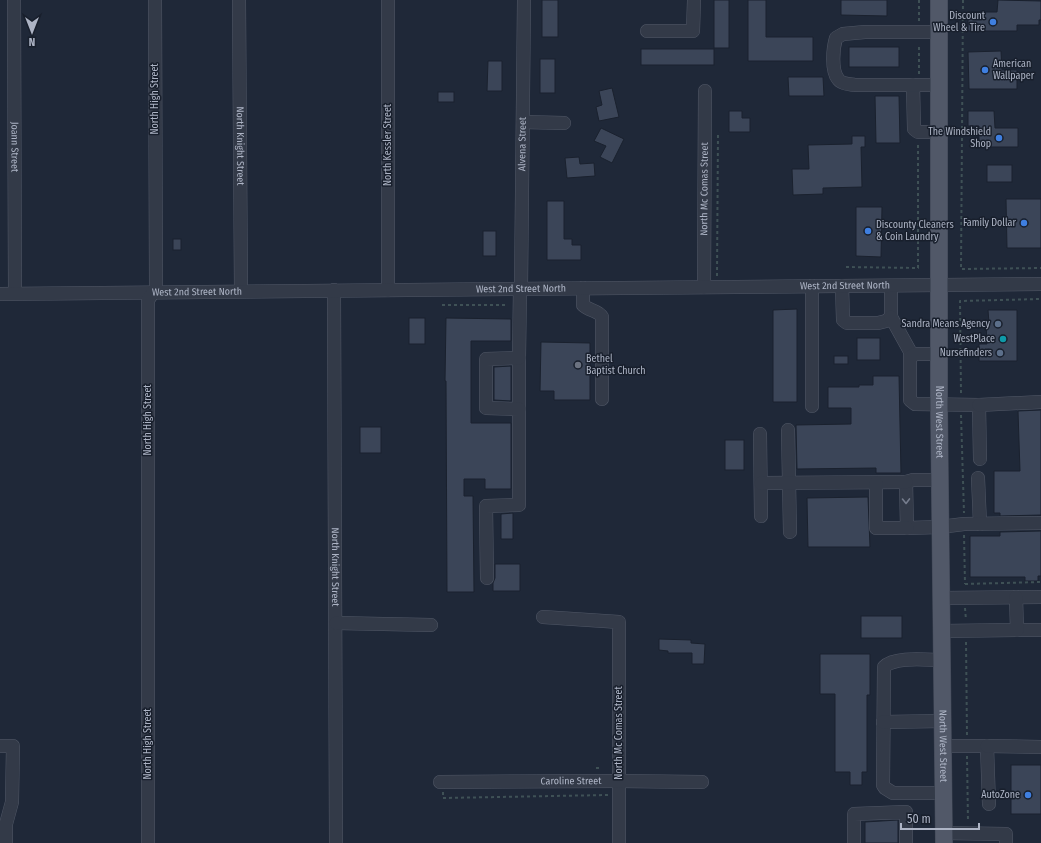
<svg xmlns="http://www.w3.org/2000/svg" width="1041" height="843" font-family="'Fira Sans Condensed',sans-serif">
<rect width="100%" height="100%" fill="#1f2838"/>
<g fill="#3b4558" stroke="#1a212e">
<rect x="542" y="0" width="16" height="37"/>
<rect x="714" y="0" width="15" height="48"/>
<polygon points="748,0 766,0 766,37 813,37 813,61 748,61"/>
<polygon points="841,0 887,0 887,16 841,15"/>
<polygon points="998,0 1041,1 1041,20 1039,20 1039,25 1017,25 1017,31 968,31 968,12 997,12"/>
<rect x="849" y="47" width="50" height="20"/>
<rect x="641" y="49" width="73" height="16"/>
<polygon points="1001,51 1002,70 1017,70 1017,89 969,89 968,52"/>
<rect x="540" y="59" width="15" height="34"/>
<polygon points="488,61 502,61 502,91 487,91"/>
<polygon points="788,77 823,77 824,96 789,96"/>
<polygon points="612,88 619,117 599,121 596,107 602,105 599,91"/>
<rect x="438" y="92" width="16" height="10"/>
<polygon points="875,96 899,96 900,143 876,143"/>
<polygon points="729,111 742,111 742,118 750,118 750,132 729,132"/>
<polygon points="968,111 994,111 995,128 1018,128 1018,147 979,147 979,126 968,126"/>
<polygon points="601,128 624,139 612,163 600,157 606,146 594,141"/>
<polygon points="852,136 865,136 865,147 861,147 862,187 823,188 823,194 793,195 792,169 809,169 808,145 852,144"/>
<polygon points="579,157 580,164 594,163 595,176 567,178 565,158"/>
<rect x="987" y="165" width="25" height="17"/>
<polygon points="1006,199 1041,199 1041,248 1007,248"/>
<polygon points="547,201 564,201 564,239 572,239 572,245 581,245 581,260 547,260"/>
<polygon points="856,207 882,207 881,257 856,256"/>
<rect x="483" y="231" width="13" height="25"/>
<rect x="173" y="239" width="8" height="11"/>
<polygon points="797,309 797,402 773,402 773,310"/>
<polygon points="988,310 1017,310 1017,361 979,361 979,344 987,344 986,323 989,323"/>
<rect x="409" y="318" width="16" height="26"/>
<polygon points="446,318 511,319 511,341 471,341 471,423 511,423 511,489 485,489 485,479 464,479 464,496 473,496 474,592 447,592 446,381 445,381"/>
<rect x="857" y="338" width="23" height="22"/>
<polygon points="541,342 590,343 590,400 554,400 554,391 540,391"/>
<rect x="834" y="356" width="14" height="8"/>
<polygon points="511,366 511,401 494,400 494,367"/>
<polygon points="873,376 899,376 901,473 876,473 876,468 797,469 796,425 851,424 851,408 828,408 828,387 859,387 859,385 873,385"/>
<polygon points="1041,410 1041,515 1000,516 1000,513 994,513 994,471 1020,471 1018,411"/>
<rect x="360" y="427" width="21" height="26"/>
<rect x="725" y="440" width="19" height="30"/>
<polygon points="868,497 870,547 808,547 807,498"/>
<polygon points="513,513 513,539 501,539 501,514"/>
<polygon points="1041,531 1041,576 1038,576 1038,581 1025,581 1025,577 970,577 970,536 1000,536 1000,532"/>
<polygon points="495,564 520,564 520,591 493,591 493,583 495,578"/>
<rect x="861" y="616" width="41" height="22"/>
<polygon points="659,639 691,640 691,643 705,644 704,664 692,664 692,653 668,653 668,651 659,650"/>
<polygon points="820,654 870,654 870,695 867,695 867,772 862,772 862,785 850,785 850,772 835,772 835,694 820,694"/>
<rect x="1011" y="765" width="30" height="49"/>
<polygon points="898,820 898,843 865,843 865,822"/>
</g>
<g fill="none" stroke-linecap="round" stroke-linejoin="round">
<g stroke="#505766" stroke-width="14">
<g id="minor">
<path id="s1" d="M14 0 15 293"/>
<path id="s2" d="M239 0 241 291"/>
<polyline points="647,31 693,31 694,0"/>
<polyline points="913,85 914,129 918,132 939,132"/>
<path d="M939 85H855C850 84 841 84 838 79 831 70 833 48 836 38L843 34 865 32H939"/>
<polyline points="523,122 564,123"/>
<polyline points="842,286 843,320 847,323 878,323 886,321 891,317 891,286"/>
<path id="s3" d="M704 287 705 91"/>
<path id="s4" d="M521 288 524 0"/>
<path d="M583 288V305C589 311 598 310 602 317V399"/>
<path id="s5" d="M334 290 336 843"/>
<polyline points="388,290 388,0"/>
<path id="s6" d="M0 294 1041 284"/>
<polyline points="891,317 912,355"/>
<polyline points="939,354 916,354 910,357 910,400 915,404 979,405 980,459"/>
<polyline points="519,358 519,409"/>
<polyline points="979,405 1041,402"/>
<polyline points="812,406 812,286"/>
<polyline points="788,430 790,532"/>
<polyline points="760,434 761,516"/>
<polyline points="978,478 980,524"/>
<polyline points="940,480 913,480 906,482 907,528 940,527 964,524 1041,523"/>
<polyline points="761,483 906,482"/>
<polyline points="876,483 876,528 907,528"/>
<polyline points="487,578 486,506 519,505 519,409 486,408 486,359 519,358 520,288"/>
<polyline points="941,598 1041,597"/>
<polyline points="543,617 619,622 619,843"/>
<polyline points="336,623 431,625"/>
<polyline points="1017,630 1041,630"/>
<polyline points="941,631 1017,630 1016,597"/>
<path d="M942 660C927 660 895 656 884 667L883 785 885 788 893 793H943"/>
<polyline points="883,722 942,721"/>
<polyline points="0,746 13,746 12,802 6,824 6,843"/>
<polyline points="943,746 987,746 989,804"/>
<polyline points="987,746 1041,747"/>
<path id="s7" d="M440 782 618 781 702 782"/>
<polyline points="944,833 1006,834 1006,843"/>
<polyline points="148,843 148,300 156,288 155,0"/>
<polyline points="854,843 854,814 906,812 906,843"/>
</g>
</g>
<g stroke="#3c4352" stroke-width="18">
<g id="major">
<path id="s8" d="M939 0V404L944 843"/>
</g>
</g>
<g stroke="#3f5156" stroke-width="2" stroke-dasharray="3 3" stroke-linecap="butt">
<polyline points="919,0 919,22"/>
<polyline points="963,0 961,269 1041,268"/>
<polyline points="919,74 919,44"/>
<polyline points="846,267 918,268 918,144"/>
<polyline points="717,276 718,133"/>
<polyline points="442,305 508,305"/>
<polyline points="961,393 960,301 1041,299"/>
<polyline points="961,415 964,513"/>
<polyline points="964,535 965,584"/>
<polyline points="965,584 1041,582"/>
<polyline points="965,608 966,620"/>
<polyline points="966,642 967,736"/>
<polyline points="967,756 968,822"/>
<polyline points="596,768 601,768"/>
<polyline points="443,792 443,798 608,795"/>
</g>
<use href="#minor" stroke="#333a48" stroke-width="13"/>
<use href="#major" stroke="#515868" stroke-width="17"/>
</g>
<defs><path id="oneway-chevron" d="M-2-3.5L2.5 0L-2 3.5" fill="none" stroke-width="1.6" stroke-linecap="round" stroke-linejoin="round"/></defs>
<use stroke="#767d8d" href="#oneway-chevron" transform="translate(906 501) rotate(89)"/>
<g fill="#3f7fe0" stroke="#181f2c" stroke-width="1.5">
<circle cx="993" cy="22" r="4"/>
<circle cx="985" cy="70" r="4"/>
<circle cx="999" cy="138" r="4"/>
<circle cx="1024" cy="223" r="4"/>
<circle cx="868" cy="231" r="4"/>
<circle cx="1028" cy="795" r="4"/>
</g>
<g fill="#5c6f8a" stroke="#181f2c" stroke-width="1.5">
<circle cx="998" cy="324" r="4"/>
<circle cx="1000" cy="353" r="4"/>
</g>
<circle fill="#0f9aa8" stroke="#181f2c" stroke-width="1.5" cx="1003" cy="339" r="4"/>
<circle fill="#6b7280" stroke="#181f2c" stroke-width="1.5" cx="578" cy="365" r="4"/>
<g text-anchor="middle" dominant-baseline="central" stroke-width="3" stroke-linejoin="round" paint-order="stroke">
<g font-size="10" fill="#adb4c5" stroke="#181f2c" text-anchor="end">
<text x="985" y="16">Discount<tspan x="985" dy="12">Wheel &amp; Tire</tspan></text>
<text x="993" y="64" text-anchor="start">American<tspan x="993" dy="12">Wallpaper</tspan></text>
<text x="991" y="132">The Windshield<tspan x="991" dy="12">Shop</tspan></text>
<text x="1016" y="223">Family Dollar</text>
<text x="876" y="225" text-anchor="start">Discounty Cleaners<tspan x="876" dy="12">&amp; Coin Laundry</tspan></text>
<text x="990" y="324">Sandra Means Agency</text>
<text x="995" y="339">WestPlace</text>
<text x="992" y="353">Nursefinders</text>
<text x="586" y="359" text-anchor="start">Bethel<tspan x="586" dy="12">Baptist Church</tspan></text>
<text x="1020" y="795">AutoZone</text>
</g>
<g font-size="10" fill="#adb4c5" stroke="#181f2c">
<text transform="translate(155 99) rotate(-90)">North High Street</text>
<text stroke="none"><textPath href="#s4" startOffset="144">Alvena Street</textPath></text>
<text transform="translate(388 145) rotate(-90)">North Kessler Street</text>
<text stroke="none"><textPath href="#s2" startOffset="146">North Knight Street</textPath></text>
<text stroke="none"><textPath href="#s1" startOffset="147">Joann Street</textPath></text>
<text stroke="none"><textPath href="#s3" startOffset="98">North Mc Comas Street</textPath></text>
<text stroke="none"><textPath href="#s6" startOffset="845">West 2nd Street North</textPath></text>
<text stroke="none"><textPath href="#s6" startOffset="521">West 2nd Street North</textPath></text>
<text stroke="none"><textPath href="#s6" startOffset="197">West 2nd Street North</textPath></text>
<text transform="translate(148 420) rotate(-90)">North High Street</text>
<text stroke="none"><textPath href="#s8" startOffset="422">North West Street</textPath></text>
<text stroke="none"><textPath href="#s5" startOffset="277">North Knight Street</textPath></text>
<text transform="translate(619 733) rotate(-90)">North Mc Comas Street</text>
<text transform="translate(148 744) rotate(-90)">North High Street</text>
<text stroke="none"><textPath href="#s8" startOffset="746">North West Street</textPath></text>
<text stroke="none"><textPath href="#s7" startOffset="131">Caroline Street</textPath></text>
</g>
</g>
<g transform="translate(32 32) rotate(180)" stroke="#181f2c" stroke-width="3" paint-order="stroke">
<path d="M0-3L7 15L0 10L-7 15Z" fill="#adb4c5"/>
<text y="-6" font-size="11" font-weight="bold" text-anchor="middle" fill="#adb4c5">N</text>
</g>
<path d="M901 823v6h78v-6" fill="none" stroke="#adb4c5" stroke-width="2"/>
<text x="907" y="823" font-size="12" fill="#adb4c5" stroke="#181f2c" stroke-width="3" paint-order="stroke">50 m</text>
</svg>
